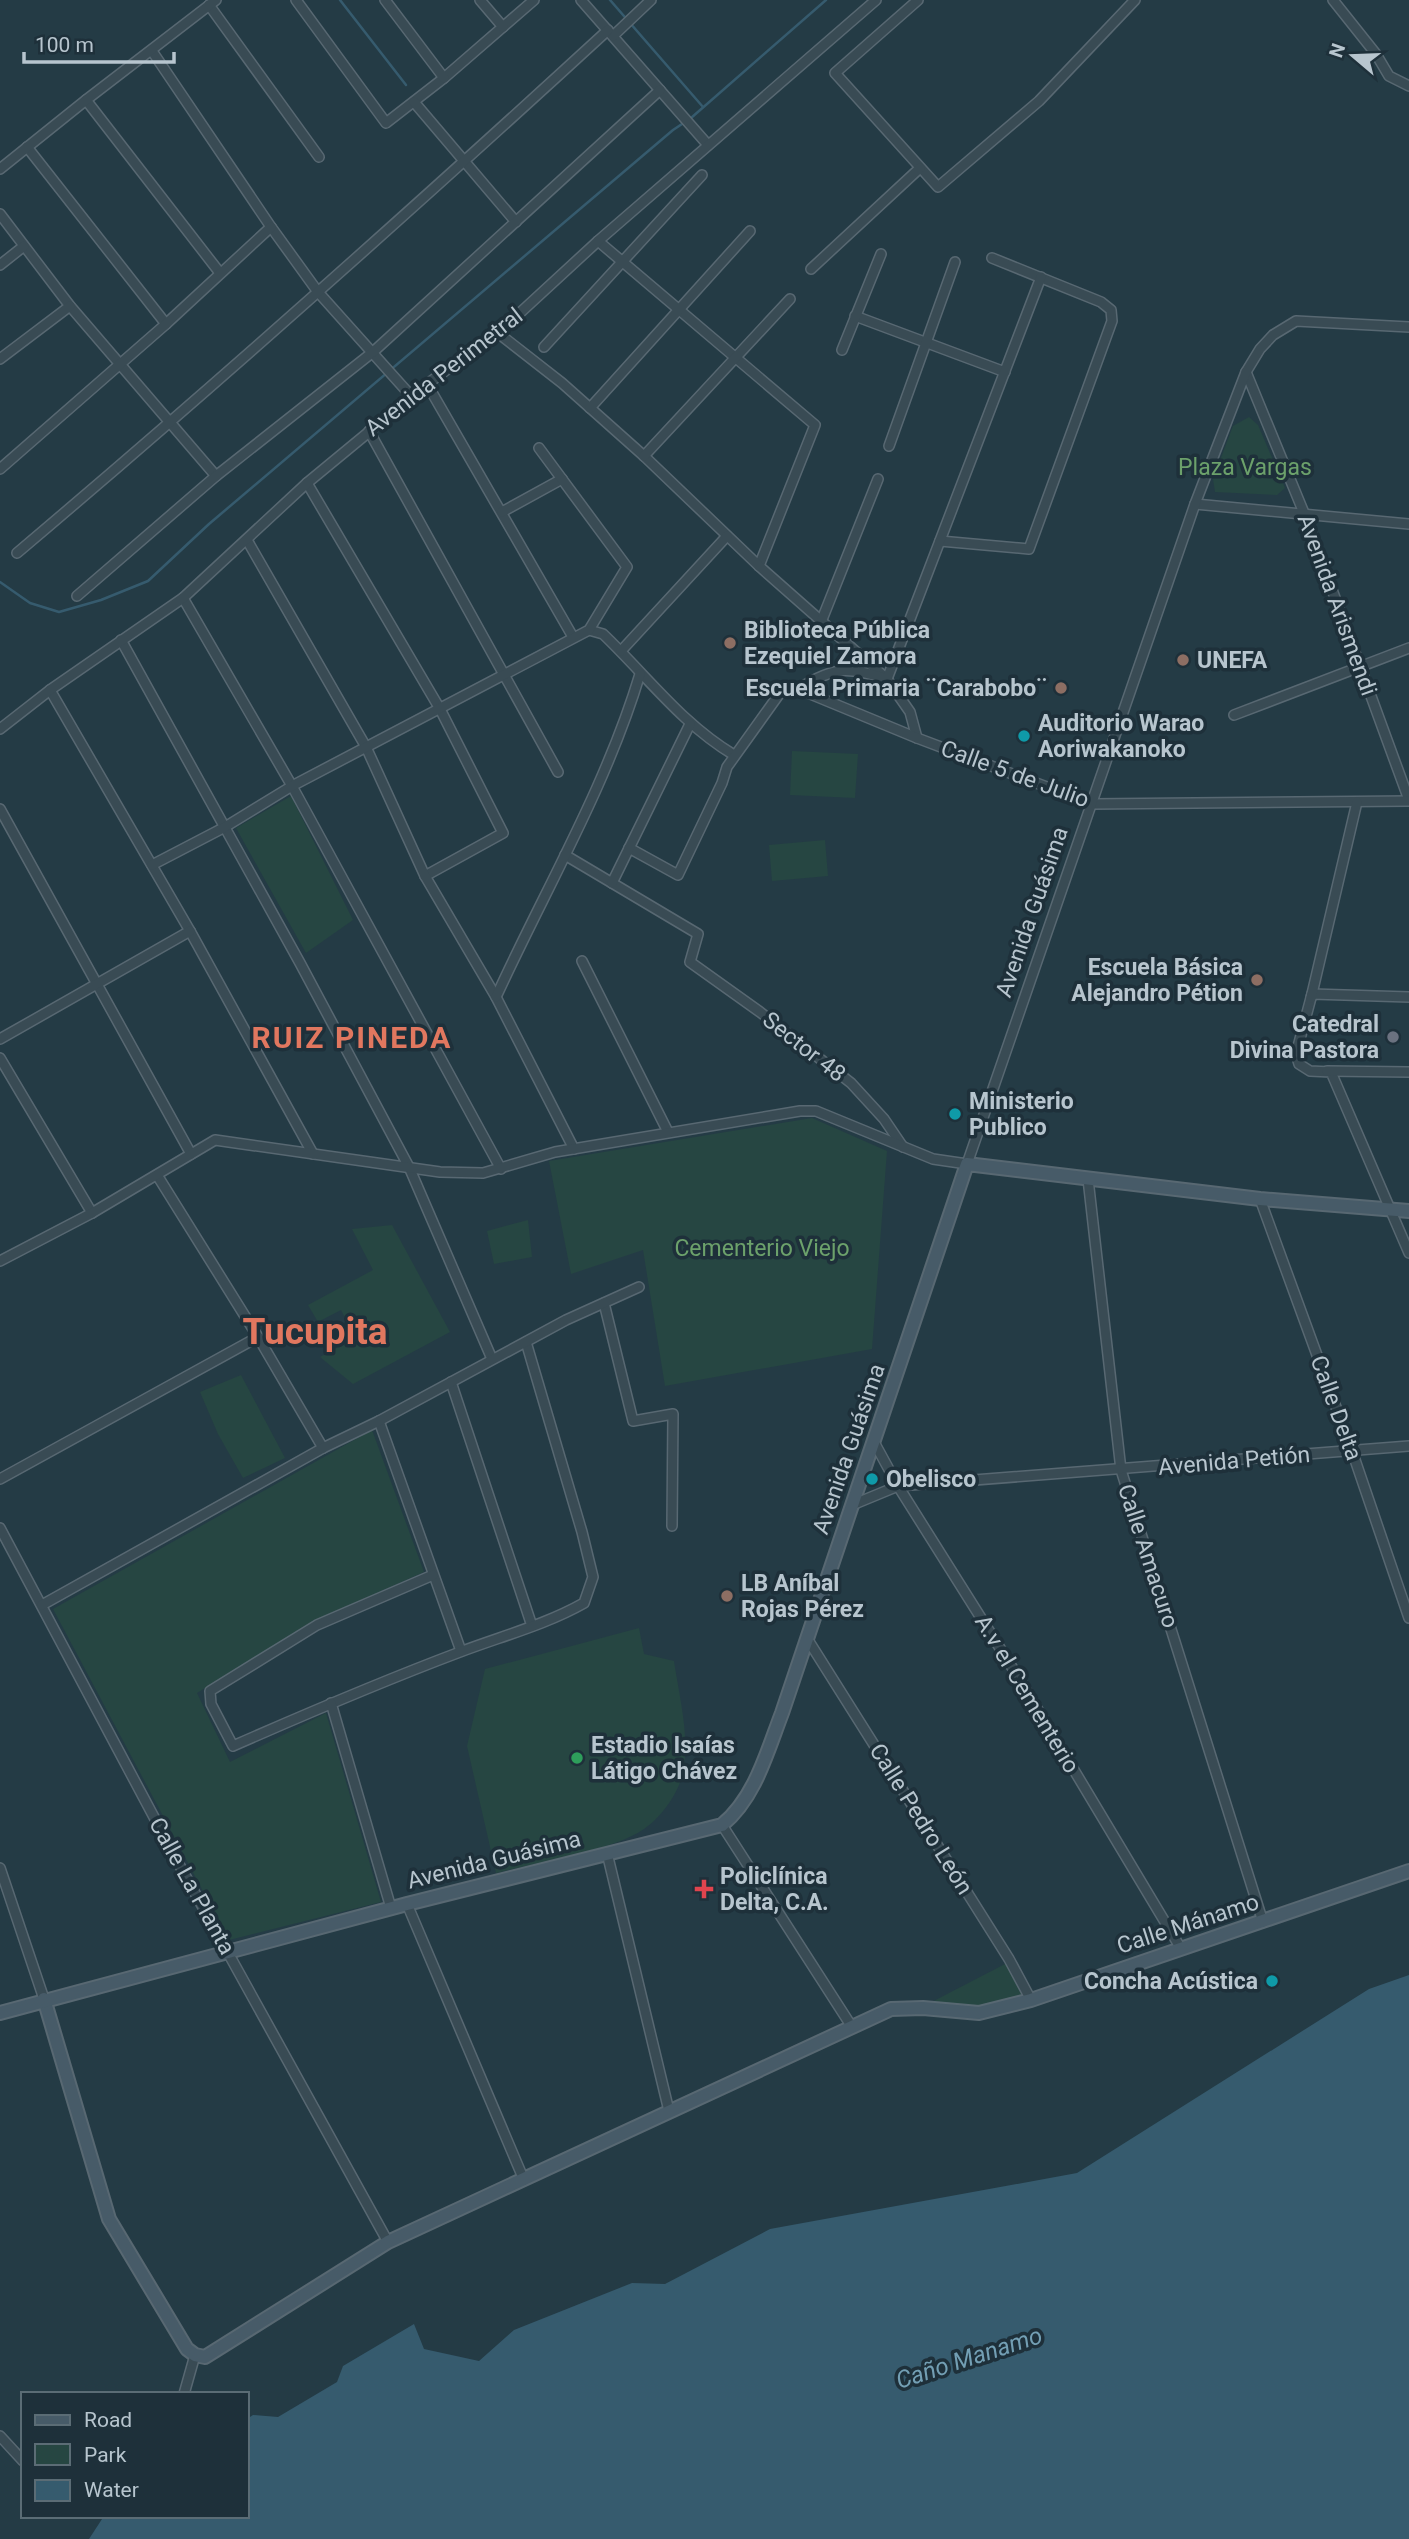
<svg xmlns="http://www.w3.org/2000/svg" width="1409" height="2539" font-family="Roboto,sans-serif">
<rect width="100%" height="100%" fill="#243b45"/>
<g fill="#264642">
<polygon points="1249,417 1258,425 1285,488 1277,495 1215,492 1213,479 1233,426"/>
<polygon points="792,751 858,754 855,798 790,795"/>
<polygon points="291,796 353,920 306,953 236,828"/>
<polygon points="825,840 828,876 772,881 769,845"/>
<polygon points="812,1118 887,1151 872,1349 665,1386 643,1250 571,1274 549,1161"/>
<polygon points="528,1220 532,1257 494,1264 487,1231"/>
<polygon points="392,1225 450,1332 353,1384 320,1357 355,1338 341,1310 318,1322 308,1305 373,1270 352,1229"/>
<polygon points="241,1375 285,1458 243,1478 218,1434 200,1392"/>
<polygon points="372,1430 424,1572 316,1620 197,1693 230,1762 326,1713 381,1902 229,1940 53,1609"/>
<path d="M639 1628 644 1654 674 1661C679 1695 689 1732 684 1767 681 1790 663 1816 644 1829 612 1851 536 1863 496 1873L467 1746 485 1669Z"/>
<polygon points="1007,1963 1031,2000 979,2013 924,2006"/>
</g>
<polygon fill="#365b6e" points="1409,1975 1409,2539 89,2539 104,2516 247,2516 247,2419 253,2415 278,2417 337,2382 343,2366 414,2324 424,2349 479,2361 514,2330 632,2283 665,2284 770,2229 1077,2173 1369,1989"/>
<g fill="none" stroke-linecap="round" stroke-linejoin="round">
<g stroke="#365b6e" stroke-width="2.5">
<polyline points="340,0 406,85"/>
<polyline points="610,0 703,107"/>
<polyline points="0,582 30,603 59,612 101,600 148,581 209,524 673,130 691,118 826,0"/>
</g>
<g stroke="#586872" stroke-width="12">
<g id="minor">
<polyline points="296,0 386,123 444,78 534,0"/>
<polyline points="385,0 444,78"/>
<polyline points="480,0 503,27"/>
<polyline points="581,0 708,145"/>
<polyline points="918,0 835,73 938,187 1039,101 1135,0"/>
<polyline points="1333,0 1376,54 1389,76 1409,86"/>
<polyline points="209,5 319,157"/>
<polyline points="613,36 651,0"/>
<polyline points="152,51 271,227 318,292 412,397"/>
<polyline points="86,100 220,273"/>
<polyline points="414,102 516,222"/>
<polyline points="27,147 166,324"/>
<polyline points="0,169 86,100 216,0"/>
<polyline points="0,214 70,306 216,476"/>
<polyline points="598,241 815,425 759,566"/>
<polyline points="0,265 24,246"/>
<polyline points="811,269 920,168"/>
<polyline points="855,316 1005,372"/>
<polyline points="498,333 562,383 644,456 759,566 887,679 910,712 917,738"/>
<polyline points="544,347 702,175"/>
<polyline points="842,350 881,254"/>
<polyline points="0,359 70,306"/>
<polyline points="1246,372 1304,513 1409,800"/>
<polyline points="427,384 573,637"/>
<polyline points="590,408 750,231"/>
<polyline points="369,431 558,772"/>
<polyline points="889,446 955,262"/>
<polyline points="644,456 790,299"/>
<polyline points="0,469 166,324 271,227"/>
<polyline points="307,483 440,709 503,833 425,876"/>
<polyline points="1195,504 1409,524"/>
<polyline points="502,512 562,479"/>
<polyline points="247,540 366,747 425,876 496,997 574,1149"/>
<polyline points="940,541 1029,549 1112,321 1111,310 1101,302 992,258"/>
<path d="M17 553C218 383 414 208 608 30"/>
<polyline points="77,596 216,476 373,352 660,90"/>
<polyline points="183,598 292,786 501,1169"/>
<polyline points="821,622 878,479"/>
<path d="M589 630 603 634C647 676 682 724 734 755"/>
<polyline points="121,640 300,963 409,1167 492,1359"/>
<polyline points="621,651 727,536"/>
<path d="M800 688C835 666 848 667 887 679L1041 277"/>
<polyline points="50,690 190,931 313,1154"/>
<polyline points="1234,715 1409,648"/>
<polyline points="0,729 50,690 183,598 307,483 427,384 498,333 598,241 876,0"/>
<polyline points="0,809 191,1154"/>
<polyline points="629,848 678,875 722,783 727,767 780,693 791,686 917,738 1092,804 1409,801"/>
<polyline points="565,855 698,934 690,962 760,1012 851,1083 884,1119 903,1147"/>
<polyline points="152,865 225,827 292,786 589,630 627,567 539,448"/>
<polyline points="612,883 690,724"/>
<polyline points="582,961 668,1132"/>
<path d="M496 997C545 890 606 787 640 674"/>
<polyline points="1409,997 1312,994 1296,1054 1299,1064 1310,1071 1331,1072 1409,1253"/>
<polyline points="1311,998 1357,802"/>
<polyline points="0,1039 190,931"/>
<polyline points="0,1058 92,1213"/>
<polyline points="1327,1071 1409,1072"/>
<polyline points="157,1175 258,1337 323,1448"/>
<polyline points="1088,1179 1121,1470 1263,1922"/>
<polyline points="1260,1199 1352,1451 1409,1618"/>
<polyline points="0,1261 92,1213 215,1140 440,1172 483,1173 555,1152 800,1111 816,1111 933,1159 967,1164 1195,504 1246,372 1260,349 1273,335 1296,321 1409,327"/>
<polyline points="604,1303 633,1421 673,1414 672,1526"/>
<polyline points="451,1382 532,1626"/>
<polyline points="379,1421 461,1651"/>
<polyline points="874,1442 898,1486 1020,1680 1180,1947"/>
<polyline points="0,1479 258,1337"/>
<polyline points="852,1505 898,1486 1409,1446"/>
<polyline points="0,1528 180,1866 388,2242"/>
<path d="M433 1575 317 1625 210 1691 211 1704 233 1746C308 1713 383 1681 460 1652 502 1636 545 1625 584 1603L593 1577 582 1532 526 1342"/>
<polyline points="42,1605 323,1448 379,1421 566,1320 639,1287"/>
<polyline points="808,1640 1009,1959 1031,2000"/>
<polyline points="331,1703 391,1908"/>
<polyline points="722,1825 852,2027"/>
<polyline points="607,1853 669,2111"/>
<polyline points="0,1868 44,1999"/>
<polyline points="407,1904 524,2180"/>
<polyline points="184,2394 195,2355"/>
<polyline points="0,2436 23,2461"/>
</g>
</g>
<g stroke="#586872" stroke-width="16">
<g id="secondary">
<polyline points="44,1999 109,2219 187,2349 195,2355 205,2357 388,2242 891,2009 923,2008 979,2013 1031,2000 1409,1871"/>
<path d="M0 2013 407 1904 722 1825C755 1798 767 1752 782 1713L967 1164 1260 1199 1409 1211"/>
</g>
</g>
<use href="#minor" stroke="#394b54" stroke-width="9"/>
<use href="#secondary" stroke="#475b68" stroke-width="12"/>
</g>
<g fill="#8d6e63" stroke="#1e303a" stroke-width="2.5">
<circle cx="730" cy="643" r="7"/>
<circle cx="1183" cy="660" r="7"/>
<circle cx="1061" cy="688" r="7"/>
<circle cx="1257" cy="980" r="7"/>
<circle cx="727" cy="1596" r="7"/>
</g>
<g fill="#0f9aa8" stroke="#1e303a" stroke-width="2.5">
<circle cx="1024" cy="736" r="7"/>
<circle cx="955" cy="1114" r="7"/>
<circle cx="872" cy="1479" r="7"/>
<circle cx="1272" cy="1981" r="7"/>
</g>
<circle fill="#6b7280" stroke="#1e303a" stroke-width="2.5" cx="1393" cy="1037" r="7"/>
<circle fill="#2e9e5b" stroke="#1e303a" stroke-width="2.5" cx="577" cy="1758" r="7"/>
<path fill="#e0444e" stroke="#1e303a" stroke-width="2.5" d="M700.5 1878.5h7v7h7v7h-7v7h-7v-7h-7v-7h7z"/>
<g text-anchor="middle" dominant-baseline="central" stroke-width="7" stroke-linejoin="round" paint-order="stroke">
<g font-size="23" fill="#b7c5ce" stroke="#1e303a">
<text transform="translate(444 372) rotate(-38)">Avenida Perimetral</text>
<text transform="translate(1337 605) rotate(70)">Avenida Arismendi</text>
<text transform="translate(1015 774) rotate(20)">Calle 5 de Julio</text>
<text transform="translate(1032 912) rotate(-71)">Avenida Guásima</text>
<text transform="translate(804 1047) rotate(38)">Sector 48</text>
<text transform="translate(1336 1408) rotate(70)">Calle Delta</text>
<text transform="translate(849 1449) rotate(-71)">Avenida Guásima</text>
<text transform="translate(1234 1461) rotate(-5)">Avenida Petión</text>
<text transform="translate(1148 1556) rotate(72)">Calle Amacuro</text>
<text transform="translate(1027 1694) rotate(59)">A.v el Cementerio</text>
<text transform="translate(921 1819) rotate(58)">Calle Pedro León</text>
<text transform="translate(494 1860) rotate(-14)">Avenida Guásima</text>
<text transform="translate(192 1886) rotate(61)">Calle La Planta</text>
<text transform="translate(1188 1924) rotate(-18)">Calle Mánamo</text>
</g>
<g font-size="23" fill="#6ca16b" stroke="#1e303a">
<text x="1245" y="467">Plaza Vargas</text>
<text x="762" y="1248">Cementerio Viejo</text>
</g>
<g font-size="23" font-weight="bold" fill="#b7c5ce" stroke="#1e303a" text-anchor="start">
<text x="744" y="630">Biblioteca Pública<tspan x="744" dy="26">Ezequiel Zamora</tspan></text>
<text x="1197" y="660">UNEFA</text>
<text x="1047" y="688" text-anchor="end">Escuela Primaria ¨Carabobo¨</text>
<text x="1038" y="723">Auditorio Warao<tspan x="1038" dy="26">Aoriwakanoko</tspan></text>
<text x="1243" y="967" text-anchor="end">Escuela Básica<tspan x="1243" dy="26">Alejandro Pétion</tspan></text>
<text x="1379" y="1024" text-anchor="end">Catedral<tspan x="1379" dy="26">Divina Pastora</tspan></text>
<text x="969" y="1101">Ministerio<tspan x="969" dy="26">Publico</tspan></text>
<text x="886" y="1479">Obelisco</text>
<text x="741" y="1583">LB Aníbal<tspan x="741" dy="26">Rojas Pérez</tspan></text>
<text x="591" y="1745">Estadio Isaías<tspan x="591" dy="26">Látigo Chávez</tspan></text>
<text x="720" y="1876">Policlínica<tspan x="720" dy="26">Delta, C.A.</tspan></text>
<text x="1258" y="1981" text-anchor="end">Concha Acústica</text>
</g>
<g font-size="24" font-style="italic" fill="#739fb4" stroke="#1e303a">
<text transform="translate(969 2358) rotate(-18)">Caño Manamo</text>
</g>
<g font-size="30" font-weight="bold" letter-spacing="2" fill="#e1775f" stroke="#1e303a">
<text x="352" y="1037">RUIZ PINEDA</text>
</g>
<g font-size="37" font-weight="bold" fill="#e1775f" stroke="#1e303a">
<text x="315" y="1331">Tucupita</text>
</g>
</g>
<rect x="21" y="2392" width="228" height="126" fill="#1e303a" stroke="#5b6c75" stroke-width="2"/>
<rect x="35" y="2415" width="35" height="10" fill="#475b68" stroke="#5b6c75" stroke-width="2"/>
<text x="84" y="2427" font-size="21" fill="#b7c5ce">Road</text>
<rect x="35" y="2444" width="35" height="21" fill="#264642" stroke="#5b6c75" stroke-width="2"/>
<text x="84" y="2462" font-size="21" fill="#b7c5ce">Park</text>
<rect x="35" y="2480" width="35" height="21" fill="#365b6e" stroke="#5b6c75" stroke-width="2"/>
<text x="84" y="2497" font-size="21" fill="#b7c5ce">Water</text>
<g transform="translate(1353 56) rotate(289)" stroke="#1e303a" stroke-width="5" paint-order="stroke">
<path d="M0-5L12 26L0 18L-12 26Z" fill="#b7c5ce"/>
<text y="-10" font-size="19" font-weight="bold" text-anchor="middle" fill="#b7c5ce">N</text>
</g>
<path d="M24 52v10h150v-10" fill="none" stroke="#b7c5ce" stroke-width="3.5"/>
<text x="35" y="52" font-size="21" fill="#b7c5ce" stroke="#1e303a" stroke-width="5" paint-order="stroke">100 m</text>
</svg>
